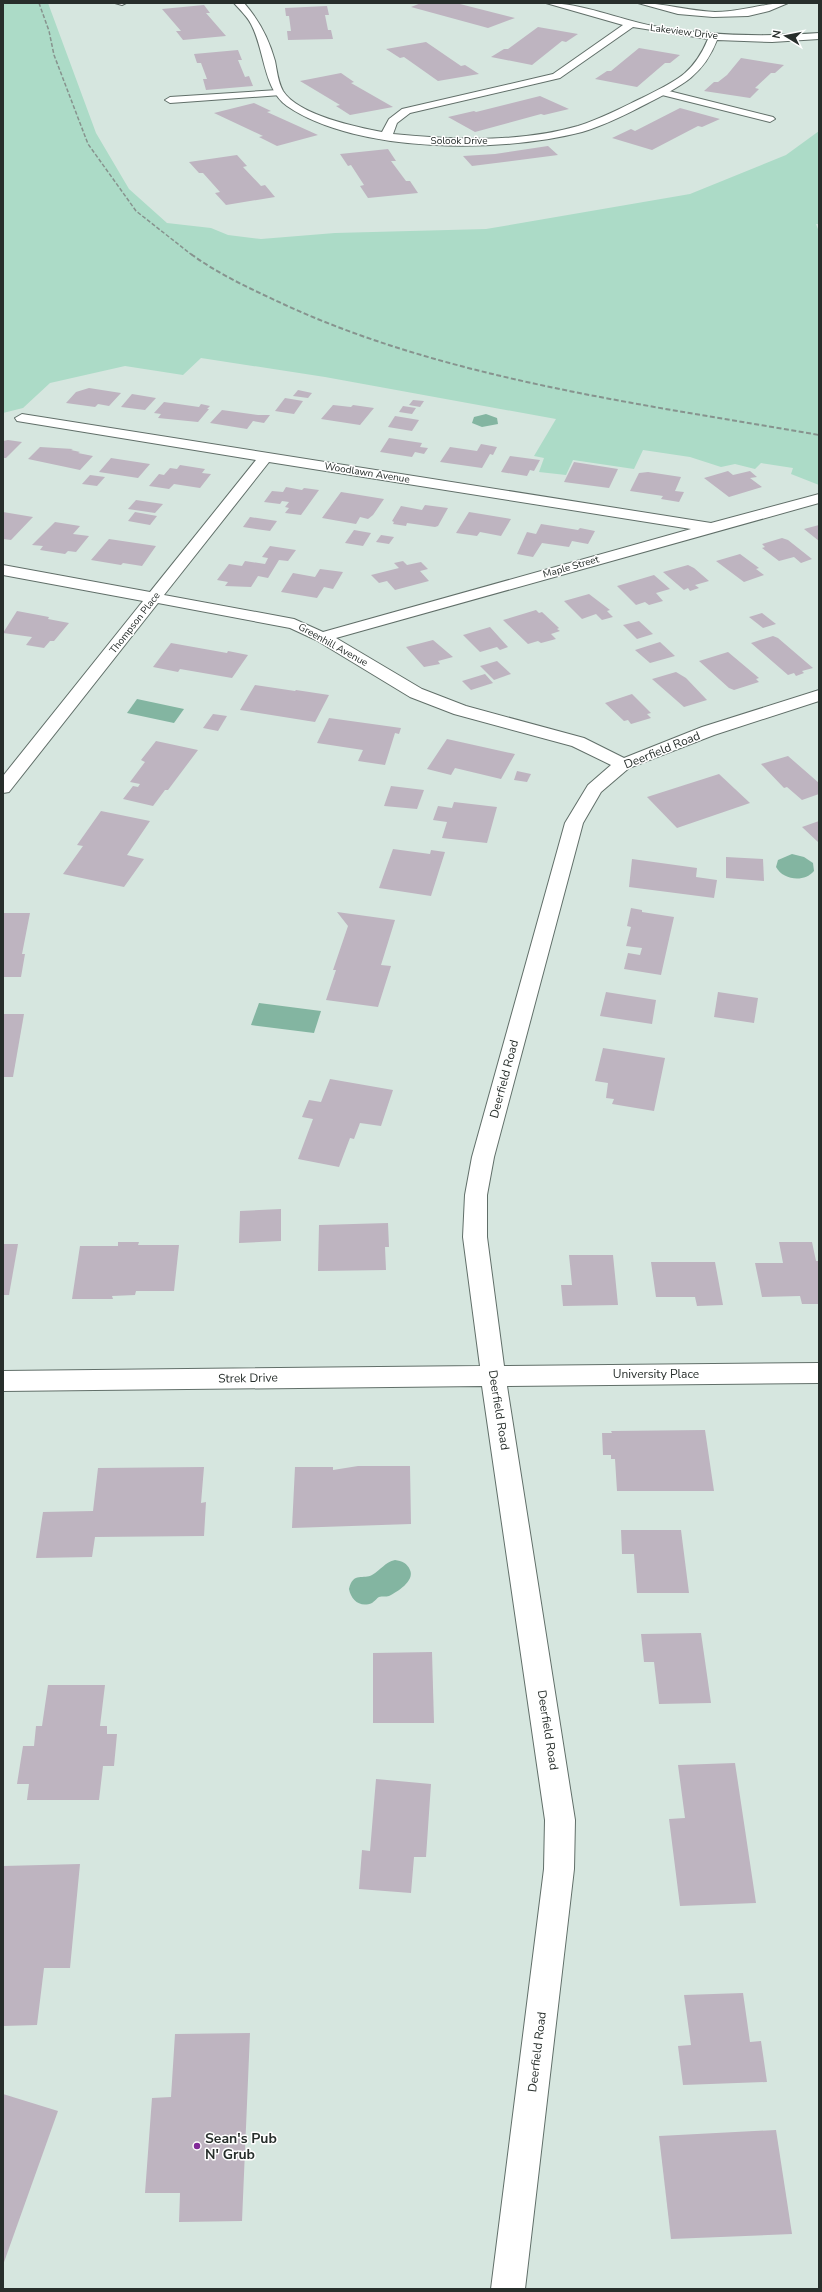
<svg xmlns="http://www.w3.org/2000/svg" width="822" height="2292" font-family="'Nunito Sans',sans-serif">
<rect width="100%" height="100%" fill="#d6e6df"/>
<polygon fill="#acdbc7" points="3,3 48,3 96,133 129,189 167,223 211,228 228,235 261,239 335,233 486,229 690,194 786,155 819,131 819,224 816,224 819,232 819,485 791,474 793,468 761,463 755,469 735,464 721,467 690,457 643,450 634,469 573,460 566,475 539,472 544,458 534,456 556,419 325,377 201,358 183,375 125,366 50,383 23,408 3,413"/>
<g fill="#83b5a1">
<polygon points="486,414 497,418 498,424 482,427 472,423 474,417"/>
<polygon points="137,699 184,709 174,723 127,713"/>
<path d="M792 854 804 857 813 863 814 871C804 883 783 880 776 867L778 860Z"/>
<polygon points="259,1003 321,1011 314,1033 251,1025"/>
<path d="M395 1560C402 1561 407 1563 410 1570 415 1581 397 1592 389 1596 386 1597 382 1596 379 1597 377 1598 375 1601 372 1603 360 1608 351 1600 349 1589 353 1571 364 1580 372 1575 381 1570 385 1562 395 1560Z"/>
</g>
<g fill="#beb4c0">
<polygon points="421,3 456,3 515,18 488,28 411,7"/>
<polygon points="204,5 210,13 206,13 226,36 183,40 176,31 181,31 162,9"/>
<polygon points="327,6 329,15 325,15 328,30 331,30 333,39 288,40 287,31 291,31 289,16 286,16 285,8"/>
<polygon points="538,27 578,34 566,42 562,41 532,65 491,57 504,49 508,49"/>
<polygon points="426,42 461,66 465,65 479,74 438,81 404,57 400,58 386,49"/>
<polygon points="639,48 680,55 670,63 665,63 637,87 595,79 607,71 611,71"/>
<polygon points="238,50 242,60 238,60 245,77 249,76 253,86 206,90 203,79 207,79 201,63 197,63 194,54"/>
<polygon points="741,58 784,65 775,73 771,73 755,88 759,89 750,98 704,91 714,82 718,82 727,75"/>
<polygon points="341,73 354,82 351,83 393,107 350,115 336,106 340,105 300,81"/>
<polygon points="540,96 569,109 544,115 541,114 475,132 448,117 474,111 476,112"/>
<polygon points="254,103 271,111 267,112 318,135 277,146 259,137 263,136 214,113"/>
<polygon points="680,108 720,119 702,127 698,126 652,150 612,138 631,129 635,131"/>
<polygon points="548,146 558,155 472,166 463,156 495,154"/>
<polygon points="388,149 396,161 391,161 406,181 410,181 418,193 368,198 360,186 364,185 351,165 348,166 340,154"/>
<polygon points="237,155 247,166 243,167 261,186 265,185 275,197 226,205 215,193 220,192 203,173 199,173 189,162"/>
<polygon points="89,388 121,393 109,406 98,404 95,407 66,403 76,392"/>
<polygon points="298,390 312,393 308,398 293,396"/>
<polygon points="132,394 156,398 145,410 121,407"/>
<polygon points="285,398 303,401 294,414 275,411"/>
<polygon points="413,400 424,401 420,407 409,405"/>
<polygon points="164,402 199,407 201,404 210,406 207,409 209,409 198,422 158,418 161,414 154,413"/>
<polygon points="333,405 351,407 353,405 374,408 360,425 321,419"/>
<polygon points="403,406 416,408 412,414 399,412"/>
<polygon points="222,410 258,415 270,415 264,423 253,421 247,429 210,423"/>
<polygon points="395,416 419,420 412,431 388,427"/>
<polygon points="389,438 422,443 420,447 428,448 424,454 415,452 412,457 380,452"/>
<polygon points="8,440 22,442 6,458 3,458 3,441"/>
<polygon points="481,444 497,447 493,455 490,454 482,468 440,462 450,447 477,451"/>
<polygon points="40,447 73,449 71,450 80,452 78,453 93,456 80,470 28,459"/>
<polygon points="510,456 540,460 534,471 530,470 527,476 501,472"/>
<polygon points="111,458 150,464 138,478 99,472"/>
<polygon points="574,462 618,469 609,488 564,482"/>
<polygon points="180,465 205,469 202,473 211,474 200,488 174,484 169,489 149,486 159,474 164,475 170,468 177,469"/>
<polygon points="728,471 733,475 750,471 757,477 750,478 762,487 729,497 704,478"/>
<polygon points="648,472 681,477 675,491 684,492 679,502 661,499 663,496 630,491 639,473"/>
<polygon points="90,475 105,477 97,486 82,484"/>
<polygon points="286,487 302,490 304,488 319,490 301,515 285,513 289,508 285,507 289,502 282,501 280,504 264,502 272,491 283,492"/>
<polygon points="341,492 384,499 373,515 368,519 360,517 356,524 322,518"/>
<polygon points="136,500 163,504 155,513 128,509"/>
<polygon points="425,505 448,508 438,526 435,527 407,523 406,526 393,524 394,522 392,521 401,506 422,510"/>
<polygon points="3,512 33,517 11,540 3,539"/>
<polygon points="135,512 157,516 150,525 128,521"/>
<polygon points="469,512 511,519 501,536 480,532 477,536 456,533"/>
<polygon points="250,517 277,521 270,531 243,527"/>
<polygon points="55,522 80,526 73,534 89,536 76,552 68,551 65,554 40,550 43,546 32,545"/>
<polygon points="541,524 578,530 580,528 595,531 588,544 572,541 569,547 542,543 533,557 517,554 527,532 536,534"/>
<polygon points="819,525 819,541 804,529"/>
<polygon points="354,530 371,533 363,546 345,543"/>
<polygon points="381,535 394,537 389,544 376,542"/>
<polygon points="782,538 788,540 812,559 801,563 794,557 779,561 762,548 765,547 762,544"/>
<polygon points="109,539 156,546 142,566 123,563 121,565 91,560"/>
<polygon points="270,546 296,550 288,561 279,560 268,578 258,576 251,587 225,586 228,582 217,580 229,564 242,566 245,561 265,564 268,558 262,557"/>
<polygon points="740,554 759,568 756,569 764,575 744,582 716,561"/>
<polygon points="403,561 407,565 421,562 428,569 420,571 429,581 395,590 387,581 379,583 371,575 399,568 394,563"/>
<polygon points="688,565 694,568 709,581 695,585 699,588 690,591 688,588 684,590 663,572"/>
<polygon points="320,569 343,572 333,589 324,587 317,598 281,592 293,573 315,577"/>
<polygon points="654,575 670,589 656,593 663,601 649,605 645,602 636,605 617,586"/>
<polygon points="589,594 610,610 607,611 613,617 602,620 596,614 582,619 564,601"/>
<polygon points="536,610 539,613 542,612 559,628 557,629 560,631 551,634 556,639 541,643 538,641 528,644 503,620"/>
<polygon points="17,611 49,617 48,619 69,623 54,641 50,641 44,648 26,645 32,637 3,633"/>
<polygon points="762,613 776,624 763,628 749,617"/>
<polygon points="639,621 653,634 637,639 623,625"/>
<polygon points="490,627 508,647 500,650 497,647 480,652 463,635"/>
<polygon points="773,636 778,638 813,668 802,671 804,673 796,676 794,673 788,675 751,643"/>
<polygon points="433,640 453,657 438,661 440,664 424,667 406,647"/>
<polygon points="660,642 675,656 650,663 635,650"/>
<polygon points="171,643 227,653 228,651 248,655 232,678 180,669 178,672 153,667"/>
<polygon points="728,652 759,678 756,679 759,682 734,690 729,688 699,661"/>
<polygon points="497,661 511,674 494,680 480,666"/>
<polygon points="676,672 686,678 707,700 684,707 652,679"/>
<polygon points="485,674 493,683 471,690 462,681"/>
<polygon points="255,685 295,691 296,690 329,695 315,722 240,710"/>
<polygon points="632,694 651,713 647,714 651,718 631,724 628,720 624,721 605,703"/>
<polygon points="213,714 227,716 218,731 203,728"/>
<polygon points="329,718 401,728 399,734 395,733 385,765 358,761 363,750 317,743"/>
<polygon points="447,739 515,754 501,779 455,768 451,775 427,769"/>
<polygon points="156,741 198,750 168,790 165,790 153,806 123,799 133,786 138,787 140,784 130,782 145,762 141,760"/>
<polygon points="788,756 819,783 819,794 802,800 787,787 784,788 761,764"/>
<polygon points="517,771 531,774 527,782 514,780"/>
<polygon points="719,774 750,803 677,828 647,797"/>
<polygon points="391,786 424,790 417,809 384,806"/>
<polygon points="454,802 497,807 487,843 442,838 447,822 433,820 438,806 452,808"/>
<polygon points="101,811 150,821 127,855 144,859 124,887 63,874 83,846 77,845"/>
<polygon points="819,821 819,843 802,827"/>
<polygon points="393,849 430,854 431,850 445,852 431,896 379,888"/>
<polygon points="726,857 763,859 764,881 726,878"/>
<polygon points="632,859 697,868 696,877 717,880 714,898 629,887"/>
<polygon points="631,908 642,910 642,912 674,917 661,975 624,969 628,953 640,955 642,948 626,946 631,927 627,926"/>
<polygon points="337,912 395,920 381,965 391,966 378,1007 326,1000 336,970 333,970 348,926"/>
<polygon points="3,913 30,913 22,954 25,954 21,977 3,977"/>
<polygon points="606,992 656,1000 652,1024 600,1016"/>
<polygon points="718,992 758,998 754,1023 714,1017"/>
<polygon points="3,1014 24,1014 13,1077 3,1077"/>
<polygon points="603,1048 665,1058 654,1111 612,1104 614,1099 606,1098 608,1083 595,1081"/>
<polygon points="330,1079 393,1090 381,1126 360,1123 354,1139 350,1138 339,1167 298,1159 313,1119 302,1117 309,1100 321,1102"/>
<polygon points="281,1209 281,1241 239,1243 240,1211"/>
<polygon points="388,1223 389,1247 385,1247 386,1270 318,1271 319,1225"/>
<polygon points="118,1242 139,1242 138,1245 179,1245 174,1291 136,1291 135,1295 112,1296 113,1299 72,1299 80,1246 118,1246"/>
<polygon points="779,1242 812,1242 816,1261 819,1261 819,1304 802,1304 800,1296 762,1297 755,1263 783,1263"/>
<polygon points="3,1244 18,1244 9,1295 3,1295"/>
<polygon points="569,1255 613,1255 618,1305 563,1306 561,1285 572,1285"/>
<polygon points="651,1262 715,1262 723,1305 697,1306 695,1297 656,1297"/>
<polygon points="705,1430 714,1491 617,1491 615,1459 611,1459 611,1455 603,1455 602,1433 612,1433 611,1431"/>
<polygon points="358,1466 410,1466 411,1524 292,1528 295,1467 333,1467 333,1470"/>
<polygon points="204,1467 201,1503 206,1502 204,1536 95,1537 92,1557 36,1558 43,1512 93,1511 98,1468"/>
<polygon points="621,1530 681,1530 689,1593 637,1593 634,1554 622,1554"/>
<polygon points="701,1633 711,1703 659,1704 654,1662 644,1662 641,1634"/>
<polygon points="432,1652 434,1723 373,1723 373,1653"/>
<polygon points="48,1685 105,1685 100,1726 107,1726 107,1734 117,1734 114,1766 103,1766 99,1800 27,1800 29,1784 17,1784 23,1746 34,1746 36,1726 42,1726"/>
<polygon points="735,1763 756,1903 680,1906 669,1819 685,1818 678,1765"/>
<polygon points="376,1779 431,1784 426,1857 414,1857 411,1893 359,1889 362,1850 370,1851"/>
<polygon points="80,1864 70,1968 44,1968 37,2025 3,2026 3,1866"/>
<polygon points="743,1993 750,2042 761,2041 767,2082 683,2085 678,2046 691,2045 684,1995"/>
<polygon points="250,2033 242,2221 179,2222 180,2193 145,2193 152,2098 171,2097 175,2034"/>
<polygon points="3,2094 58,2111 3,2265"/>
<polygon points="776,2130 792,2234 671,2239 659,2136"/>
</g>
<g fill="none" stroke-linecap="round" stroke-linejoin="round">
<g stroke="#616f69" stroke-width="2">
<g id="service">
<polygon points="115,3 126,3 122,5"/>
<polygon points="661,89 773,117 775,119 770,122 658,94 657,92"/>
<polygon points="278,90 281,91 281,95 170,103 165,100 170,97"/>
</g>
</g>
<g stroke="#616f69" stroke-width="2">
<g id="minor">
<path d="M234 3H244C259 20 269 39 275 61 277 71 278 82 283 91 298 115 356 127 382 132L389 119 402 109 553 74 623 25 546 3C582 3 618 19 653 26 708 36 763 37 819 33V39L772 42 717 40C703 76 681 86 648 103 627 114 605 125 582 132 502 153 357 154 287 106 263 89 265 50 251 24 247 16 240 10 234 3ZM633 27 708 39C693 75 675 81 642 98 621 108 600 119 578 126 519 143 453 140 393 134L397 123 410 113 560 78Z"/>
<path d="M638 3C664 3 689 11 715 12 741 12 763 3 788 3L769 11 748 16 713 17 678 14Z"/>
<path d="M22 414 711 523 819 494V503L336 638 422 689 466 706 584 738 624 758 702 727 819 690V701L714 735 629 768 601 792 583 823 494 1157 487 1195V1237L504 1366 819 1363V1383L507 1386 575 1820 574 1869 525 2289H491L544 1869 545 1820 482 1386 3 1391V1371L480 1366 463 1237 465 1195 472 1157 565 823 588 785 611 765 572 746 454 714 410 697 316 640 290 628 158 603 9 792 3 793V776L143 601 3 575V565L150 592 256 460 17 421 15 418ZM269 462 691 529 323 632 294 619 164 595Z"/>
</g>
</g>
<use href="#service" fill="#fff" fill-rule="evenodd"/>
<use href="#minor" fill="#fff" fill-rule="evenodd"/>
<polyline stroke="#87938e" stroke-width="1.5" stroke-dasharray="4 2" stroke-linecap="butt" points="39,3 49,31 54,55 88,144 136,211 192,255"/>
<path stroke="#87938e" stroke-width="2" stroke-dasharray="5 2.5" stroke-linecap="butt" d="M191 254C218 274 251 289 281 303 444 379 642 404 819 435"/>
</g>
<circle fill="#822997" stroke="#fff" stroke-width="1.5" cx="197" cy="2146" r="4"/>
<g text-anchor="middle" dominant-baseline="central" stroke-width="3" stroke-linejoin="round" paint-order="stroke">
<g font-size="10" fill="#272e2b" stroke="#fff">
<text transform="translate(684 32) rotate(7)">Lakeview Drive</text>
<text x="459" y="141">Solook Drive</text>
<text transform="translate(367 473) rotate(9)">Woodlawn Avenue</text>
<text transform="translate(571 567) rotate(-16)">Maple Street</text>
<text transform="translate(135 623) rotate(-52)">Thompson Place</text>
<text transform="translate(333 645) rotate(29)">Greenhill Avenue</text>
</g>
<g font-size="12" fill="#272e2b" stroke="#fff">
<text transform="translate(662 750) rotate(-22)">Deerfield Road</text>
<text transform="translate(504 1079) rotate(-75)">Deerfield Road</text>
<text x="656" y="1374">University Place</text>
<text transform="translate(248 1378) rotate(-1)">Strek Drive</text>
<text transform="translate(499 1410) rotate(81)">Deerfield Road</text>
<text transform="translate(548 1730) rotate(81)">Deerfield Road</text>
<text transform="translate(537 2052) rotate(-83)">Deerfield Road</text>
</g>
<g font-size="14" font-weight="bold" fill="#272e2b" stroke="#fff" text-anchor="start">
<text x="205" y="2138">Sean's Pub<tspan x="205" dy="16">N' Grub</tspan></text>
</g>
</g>
<rect width="822" height="2292" fill="none" stroke="#272e2b" stroke-width="8"/>
<g transform="translate(786 36) rotate(280)" stroke="#ffffff" stroke-width="3" paint-order="stroke">
<path d="M0-3L7 15L0 10L-7 15Z" fill="#272e2b"/>
<text y="-6" font-size="11" font-weight="bold" text-anchor="middle" fill="#272e2b">N</text>
</g>
</svg>
